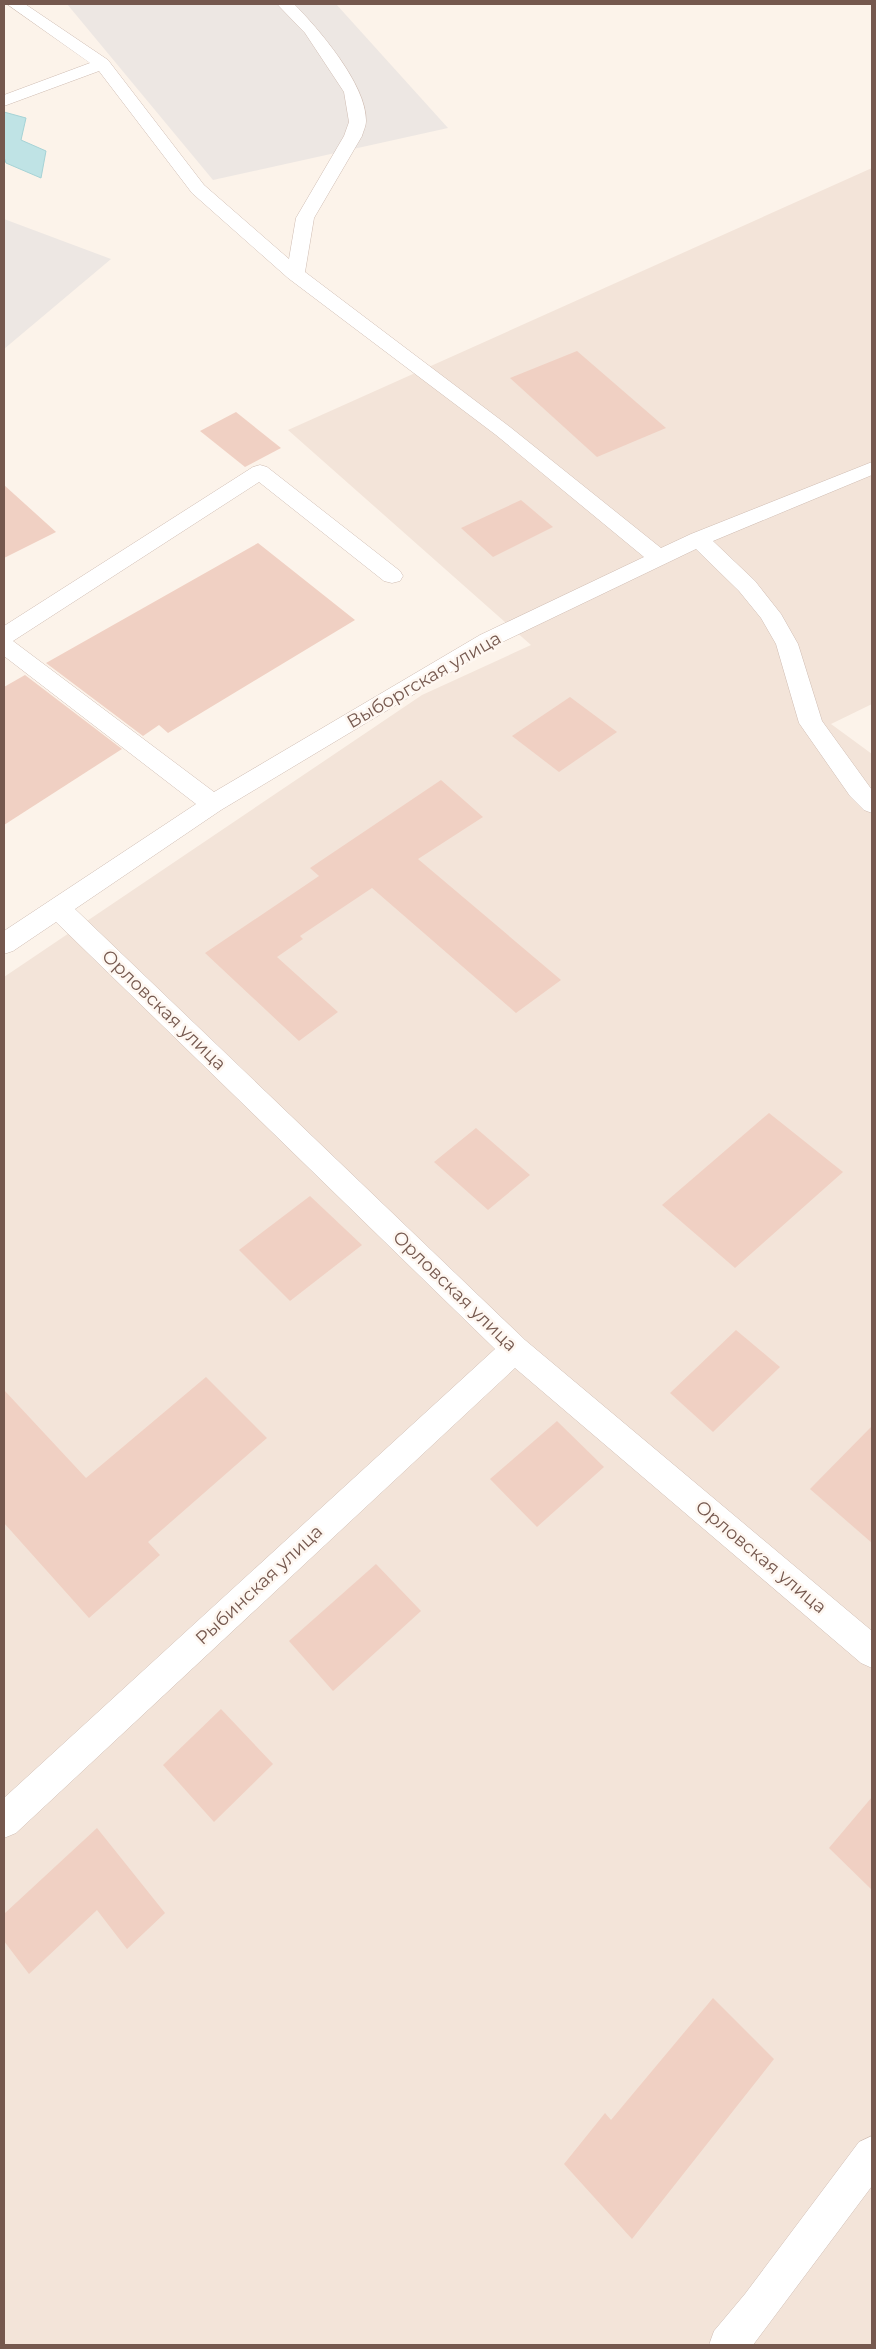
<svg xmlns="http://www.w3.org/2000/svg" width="876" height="2349" font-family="Montserrat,sans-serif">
<rect width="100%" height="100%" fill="#fcf3ea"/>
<polygon fill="#f3e4d9" points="872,168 872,704 831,724 872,754 872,2345 4,2345 4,977 422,695 531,645 288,430"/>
<g fill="#ede7e3">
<polygon points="67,4 336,4 448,128 213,180"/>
<polygon points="4,219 111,259 4,349"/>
</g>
<polygon fill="#bfe3e5" stroke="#a6d3d6" points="4,112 26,118 21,140 46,151 41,178 6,163 4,157"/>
<g fill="#f0d0c3">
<polygon points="577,351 666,428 597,457 510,378"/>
<polygon points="236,412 281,448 245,467 200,431"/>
<polygon points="4,485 56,532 4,558"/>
<polygon points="521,500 553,527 493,557 461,528"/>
<polygon points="258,543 355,620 168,733 159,725 143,736 46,663"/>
<polygon points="25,675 122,749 4,825 4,687"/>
<polygon points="570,697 617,732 559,772 512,736"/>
<polygon points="441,780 483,817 418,859 561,980 516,1013 372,888 300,936 303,939 277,957 338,1012 299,1041 205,953 319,876 310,868"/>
<polygon points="769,1113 843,1172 735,1268 662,1205"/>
<polygon points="476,1128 530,1175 488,1210 434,1162"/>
<polygon points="310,1196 362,1245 290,1301 239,1250"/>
<polygon points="736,1330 780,1367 713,1432 670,1393"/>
<polygon points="206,1377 267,1438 148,1542 160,1555 89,1618 4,1523 4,1390 86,1478"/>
<polygon points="557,1421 604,1467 537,1527 490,1479"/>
<polygon points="872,1426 872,1543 810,1489"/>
<polygon points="376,1564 421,1611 333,1691 289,1641"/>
<polygon points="221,1709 273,1764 214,1822 163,1765"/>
<polygon points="872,1797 872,1890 829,1848"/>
<polygon points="97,1828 165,1913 127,1949 97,1910 29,1974 4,1941 4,1914"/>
<polygon points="713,1998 774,2059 632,2239 564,2164 605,2113 611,2120"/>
</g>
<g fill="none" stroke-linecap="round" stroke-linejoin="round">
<g stroke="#cfbcb2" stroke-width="1">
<g id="minor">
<path d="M7 4H25L108 60 204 185 289 259 296 218 344 136 349 122 344 92 305 33 277 4H294C318 28 367 85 366 121 366 126 363 132 362 136L314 218 305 272 510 427 661 548 691 534 872 462V475L713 541 755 581 781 614 798 644 822 721 872 790V813L864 810 850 796 799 723 776 644 761 618 739 591 696 549 496 645 221 810 75 909 525 1340 872 1631V1668L861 1663 515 1368 16 1833 4 1838V1798L495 1349 56 922 13 951 4 954V931L196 804 4 656V626L253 467 260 465 267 467 400 571 403 576 400 581 392 583 384 581 259 482 13 641 214 792 480 635 644 557 496 435 288 278 192 193 99 71 4 106V95L90 63Z"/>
<polygon points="872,2136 872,2186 753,2345 709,2345 714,2331 745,2294 859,2142"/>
</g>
</g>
<use href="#minor" fill="#fff" fill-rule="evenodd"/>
</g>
<g text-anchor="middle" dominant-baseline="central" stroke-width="5" stroke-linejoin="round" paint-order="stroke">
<g font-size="18" fill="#75584e" stroke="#fef7f1">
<text transform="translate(424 680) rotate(-30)">Выборгская улица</text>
<text transform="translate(164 1010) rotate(44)">Орловская улица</text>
<text transform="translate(455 1291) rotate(44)">Орловская улица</text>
<text transform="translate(761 1557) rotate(40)">Орловская улица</text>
<text transform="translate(259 1585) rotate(-43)">Рыбинская улица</text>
</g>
</g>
<rect width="876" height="2349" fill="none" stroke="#75584e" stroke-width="10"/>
</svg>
